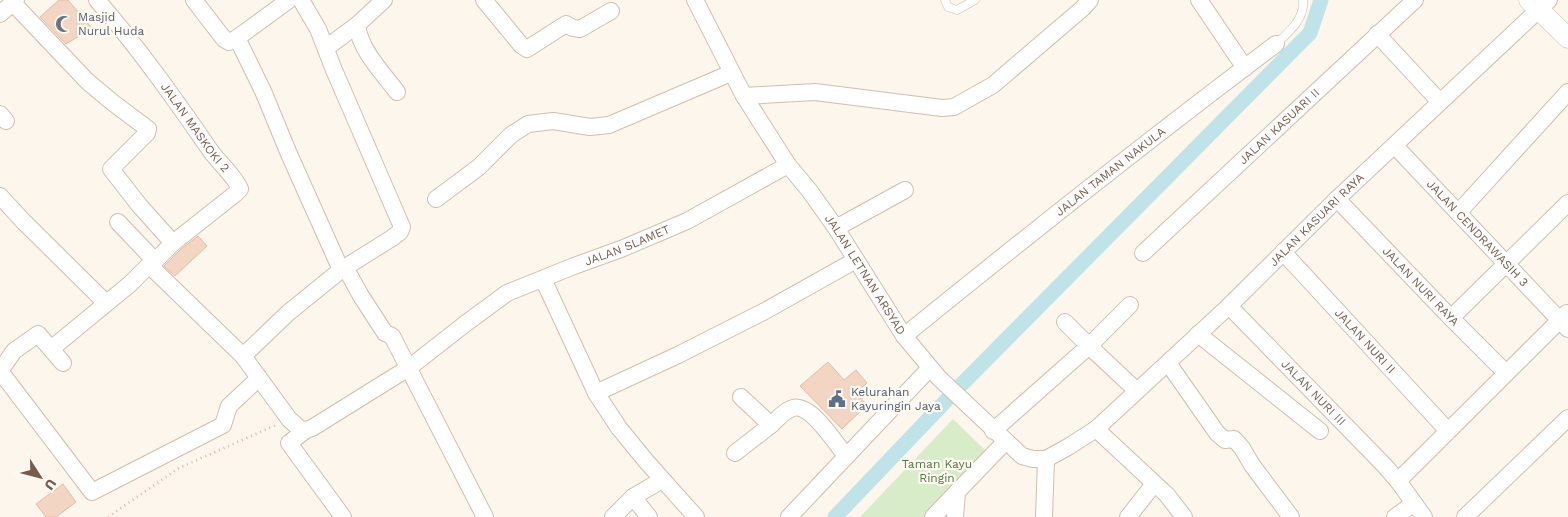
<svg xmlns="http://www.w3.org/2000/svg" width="1568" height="517" font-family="'Work Sans',sans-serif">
<rect width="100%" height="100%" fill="#fdf6ec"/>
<polygon fill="#d8ecc9" points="953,419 987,452 926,517 860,517"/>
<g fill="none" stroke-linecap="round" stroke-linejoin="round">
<polyline stroke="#bfe3e8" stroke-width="15" points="835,517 960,386 1310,33 1321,0"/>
</g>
<g fill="#f3d5c3" stroke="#e6bba3">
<polygon points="59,0 68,0 92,28 66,44 40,17"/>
<polygon points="198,236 207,246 175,276 164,266 180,250"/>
<polygon points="828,362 844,380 856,370 867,383 856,393 867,405 842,429 800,386"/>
<polygon points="63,484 76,502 56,517 46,517 36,504"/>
</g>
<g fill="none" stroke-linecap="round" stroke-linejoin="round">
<g stroke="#d1beb0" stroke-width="9">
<g id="service">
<polyline points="945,0 948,7 957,10 975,0"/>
<path d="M1276 44C1289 32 1305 19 1303 0"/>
</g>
</g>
<g stroke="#d1beb0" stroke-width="18">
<g id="minor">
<path id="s1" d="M97 0C138 47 174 98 210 150 218 162 235 176 240 189L235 194 173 243"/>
<polyline points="194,0 224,39 229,42 237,38 289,0"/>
<path d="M384 0 357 25C360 50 382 72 397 92"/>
<polyline points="484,0 521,45 527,49 566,24 573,28 580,29 611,11"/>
<path id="s2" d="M695 0 744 96 788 165 809 190 836 228 904 336 939 378 1022 456 1033 459H1046L1068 447 1096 429 1229 306 1337 199 1549 0"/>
<polyline points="1199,0 1245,68"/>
<polyline points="13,3 87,81 112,102 148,129 147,133 111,169 139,205 173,243 150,266"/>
<polyline points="0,14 16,0"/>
<polyline points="1377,34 1440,102"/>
<polyline points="237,38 263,91 289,154 341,270"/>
<polyline points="326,48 357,25"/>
<polyline points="744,96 815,92 942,108 954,107 993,85 1083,8 1090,0"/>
<polyline points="0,114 6,121"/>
<path id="s3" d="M1395 146 1568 329"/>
<polyline points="0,196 23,221 106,303"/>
<polyline points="436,199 479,167 511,135 528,124 553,121 590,127 609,125 731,73"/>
<path id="s4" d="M1337 199 1451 318 1506 373"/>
<polyline points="1458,213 1568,92"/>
<polyline points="118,222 155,261"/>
<polyline points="836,228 905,190"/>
<path id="s5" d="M1283 252 1448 431"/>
<path id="s6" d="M1143 253 1415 0"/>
<polyline points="345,267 361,296 385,333 392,336 485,517"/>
<polyline points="543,279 596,393 619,428 646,461 696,517"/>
<path id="s7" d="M1229 306 1384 465 1398 481 1424 517"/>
<polyline points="1451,318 1568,203"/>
<polyline points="1065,322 1089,346 1137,391"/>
<polyline points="1198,334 1320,431"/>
<path id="s8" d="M904 336C1026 237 1150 139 1276 44"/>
<polyline points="51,349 130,284 147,267 150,266 243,356 289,419 300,429 306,430"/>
<polyline points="243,356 288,313 341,270 392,238 400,232 402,227 334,70 318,29 301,0"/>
<polyline points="1168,363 1217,433 1225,440 1234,439 1242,448 1252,465 1291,517"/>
<polyline points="0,371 92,492 223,425 229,406 259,378"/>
<polyline points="0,371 14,351 38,334 63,363"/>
<polyline points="596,393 678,355 765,311 856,260"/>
<path d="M741 397 771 425C778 419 783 411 793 408 811 403 836 444 846 456"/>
<polyline points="1096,429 1167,495 1184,517"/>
<polyline points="993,431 1089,346 1130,305"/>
<polyline points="735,453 771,425"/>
<polyline points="1398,481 1567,313"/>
<polyline points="633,497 649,517"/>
<path id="s9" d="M343 517 289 443 306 430 312 428 410 367 465 324 507 293 574 266 621 249 687 221 788 165"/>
<polyline points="613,517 633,497 662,480"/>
<polyline points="789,517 930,368"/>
<polyline points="933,517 1005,442"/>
<polyline points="955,517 957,492"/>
<polyline points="1044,517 1046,459"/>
<polyline points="1128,517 1154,484"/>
<polyline points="1395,517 1414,503"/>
<polyline points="1465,517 1568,418"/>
</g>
</g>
<g stroke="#d1beb0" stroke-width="21">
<polyline id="tertiary" points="1529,0 1568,38"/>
</g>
<polyline stroke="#d9b8a5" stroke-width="2.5" stroke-dasharray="1 4" stroke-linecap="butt" points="108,517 179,468 276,425"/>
<use href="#service" stroke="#fff" stroke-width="8"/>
<use href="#minor" stroke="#fff" stroke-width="16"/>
<use href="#tertiary" stroke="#fff" stroke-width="20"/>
</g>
<defs>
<g id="mosque-bare" transform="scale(1.35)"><path d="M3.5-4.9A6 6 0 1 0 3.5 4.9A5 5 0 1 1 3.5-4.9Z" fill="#6b7280" stroke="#fffaf3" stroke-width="2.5" paint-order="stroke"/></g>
<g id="civic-bare" transform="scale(1.35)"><path d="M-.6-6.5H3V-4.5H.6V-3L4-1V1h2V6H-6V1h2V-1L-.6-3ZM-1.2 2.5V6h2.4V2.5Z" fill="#5c6f8a" stroke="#fffaf3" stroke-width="2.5" paint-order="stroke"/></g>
</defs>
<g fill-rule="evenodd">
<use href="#mosque-bare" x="64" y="24"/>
<use href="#civic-bare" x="837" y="399"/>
</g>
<g text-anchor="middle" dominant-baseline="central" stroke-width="4.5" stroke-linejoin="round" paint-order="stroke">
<g font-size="12" fill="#5b616d" stroke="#fffaf3" text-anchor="start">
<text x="78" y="17">Masjid<tspan x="78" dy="14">Nurul Huda</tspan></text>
</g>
<g font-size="12" fill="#7a5c4d" stroke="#fffaf3">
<text stroke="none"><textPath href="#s6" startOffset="186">JALAN KASUARI II</textPath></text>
<text stroke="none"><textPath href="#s1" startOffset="161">JALAN MASKOKI 2</textPath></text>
<text stroke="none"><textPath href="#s8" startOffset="264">JALAN TAMAN NAKULA</textPath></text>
<text stroke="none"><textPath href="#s2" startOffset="952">JALAN KASUARI RAYA</textPath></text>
<text stroke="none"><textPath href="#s3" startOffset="120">JALAN CENDRAWASIH 3</textPath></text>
<text stroke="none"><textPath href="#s9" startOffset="486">JALAN SLAMET</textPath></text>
<text stroke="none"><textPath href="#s2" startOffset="324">JALAN LETNAN ARSYAD</textPath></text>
<text stroke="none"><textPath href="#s4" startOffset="121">JALAN NURI RAYA</textPath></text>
<text stroke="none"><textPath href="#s5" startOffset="121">JALAN NURI II</textPath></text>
<text stroke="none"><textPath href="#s7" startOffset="121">JALAN NURI III</textPath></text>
</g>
<g font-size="12" fill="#4e5e75" stroke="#fffaf3" text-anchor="start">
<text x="851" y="392">Kelurahan<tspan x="851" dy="14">Kayuringin Jaya</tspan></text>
</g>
<g font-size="12" fill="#537a41" stroke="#fffaf3">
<text x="937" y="464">Taman Kayu<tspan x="937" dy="14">Ringin</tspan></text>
</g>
</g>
<g transform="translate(40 477) rotate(126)" stroke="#fffaf3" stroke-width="4" paint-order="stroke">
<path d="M0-4L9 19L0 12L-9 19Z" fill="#7a5c4d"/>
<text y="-8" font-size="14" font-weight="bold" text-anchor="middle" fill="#7a5c4d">U</text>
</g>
</svg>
